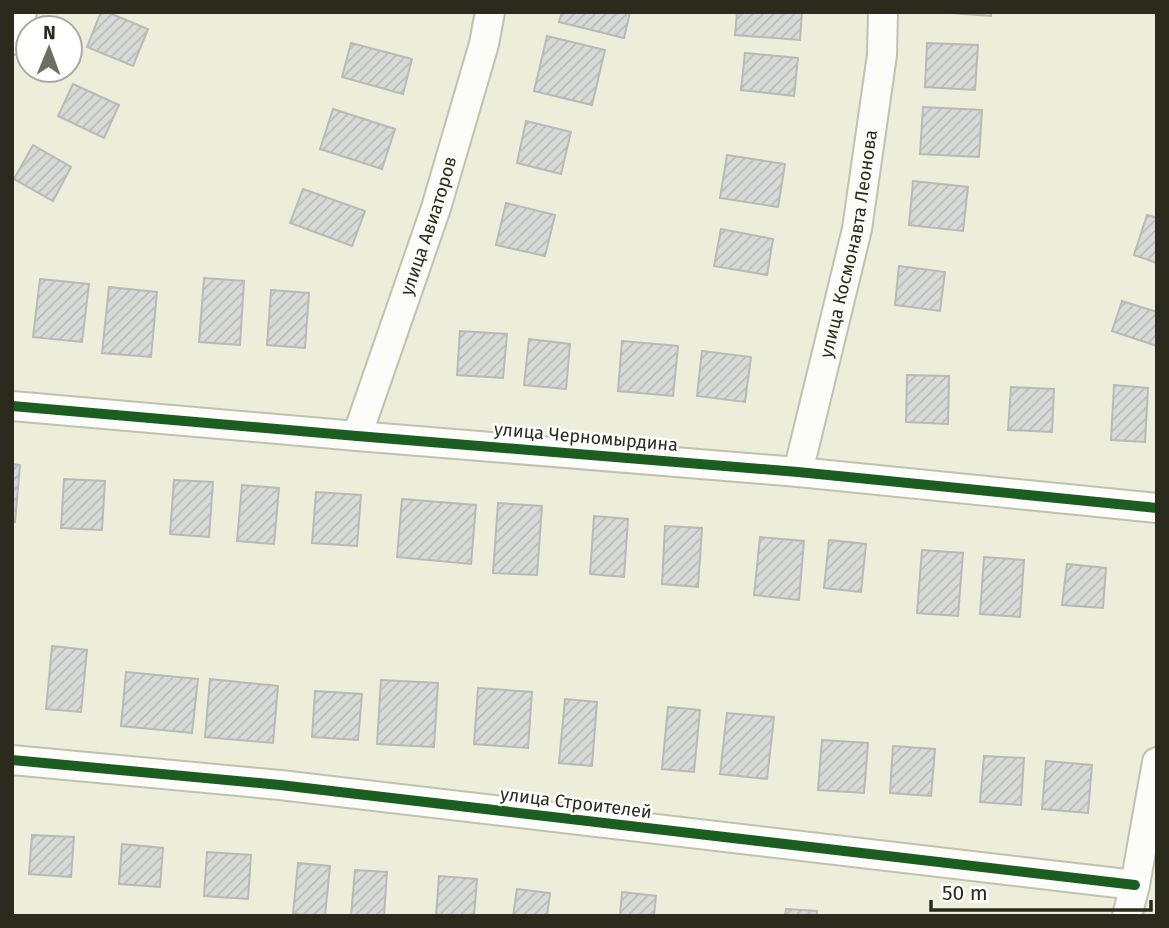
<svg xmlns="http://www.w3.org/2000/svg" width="1169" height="928" font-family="'Fira Sans',sans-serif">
<defs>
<pattern id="building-hatch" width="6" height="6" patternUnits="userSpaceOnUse" patternTransform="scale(1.75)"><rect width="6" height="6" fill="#d7dad7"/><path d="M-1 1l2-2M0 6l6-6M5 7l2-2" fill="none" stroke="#b9bbb8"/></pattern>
</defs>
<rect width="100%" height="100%" fill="#eceed9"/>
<g fill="url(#building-hatch)" stroke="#b7bab6" stroke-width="2">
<polygon points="101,12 107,12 148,29 133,66 87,47"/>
<polygon points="562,12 630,12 624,38 559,22"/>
<polygon points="737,12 802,12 800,40 735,35"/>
<polygon points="936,12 991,12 991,16"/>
<polygon points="547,36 605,50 592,105 534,91"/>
<polygon points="351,43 412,59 403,94 342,77"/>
<polygon points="927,43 978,45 975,90 925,87"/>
<polygon points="745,53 798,58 794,96 741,90"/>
<polygon points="73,84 119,105 104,138 58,116"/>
<polygon points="923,107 982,110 979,157 920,154"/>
<polygon points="333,109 395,129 382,169 320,149"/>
<polygon points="526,121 571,132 561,174 517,163"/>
<polygon points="33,145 71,167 53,201 14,179"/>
<polygon points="727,155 785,164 778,207 720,198"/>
<polygon points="913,181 968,187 963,231 909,225"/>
<polygon points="303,189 365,211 352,246 290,223"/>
<polygon points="506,203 555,215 545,256 496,245"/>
<polygon points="1147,215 1157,218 1157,263 1134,255"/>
<polygon points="721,229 773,239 767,275 714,266"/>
<polygon points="899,266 945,272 940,311 895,305"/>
<polygon points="204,278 244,281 240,345 199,342"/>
<polygon points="40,279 89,284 82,342 33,337"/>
<polygon points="109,287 157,292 151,357 102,353"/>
<polygon points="271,290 309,293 305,348 267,345"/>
<polygon points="1122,301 1157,312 1157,346 1112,331"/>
<polygon points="460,331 507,334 503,378 457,375"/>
<polygon points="529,339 570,344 566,389 524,385"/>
<polygon points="622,341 678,346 673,396 618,391"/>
<polygon points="702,351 751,357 745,402 697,396"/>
<polygon points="907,375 949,376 948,424 906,422"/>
<polygon points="1114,385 1148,388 1145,442 1111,440"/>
<polygon points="1011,387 1054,389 1052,432 1008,430"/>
<polygon points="12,464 20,465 15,522 12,522"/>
<polygon points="64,479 105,481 102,530 61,528"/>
<polygon points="174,480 213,482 209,537 170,534"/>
<polygon points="242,485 279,488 274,544 237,541"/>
<polygon points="316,492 361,495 357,546 312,543"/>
<polygon points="402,499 476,505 471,564 397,557"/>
<polygon points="498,503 542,506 537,575 493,573"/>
<polygon points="594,516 628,519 624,577 590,574"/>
<polygon points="665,526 702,528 698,587 662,584"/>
<polygon points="760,537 804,541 799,600 754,595"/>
<polygon points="829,540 866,544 861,592 824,588"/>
<polygon points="922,550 963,553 958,616 917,613"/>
<polygon points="984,557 1024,560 1020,617 980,614"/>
<polygon points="1067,564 1106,568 1103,608 1062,605"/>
<polygon points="52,646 87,650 81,712 46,709"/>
<polygon points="126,672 198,679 192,733 121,726"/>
<polygon points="210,679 278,686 273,743 205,737"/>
<polygon points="381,680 438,683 434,747 377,744"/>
<polygon points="478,688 532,692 528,748 474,744"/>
<polygon points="315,691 362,694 358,740 312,737"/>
<polygon points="565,699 597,702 592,766 559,763"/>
<polygon points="668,707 700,710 694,772 662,769"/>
<polygon points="727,713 774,717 767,779 720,774"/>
<polygon points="822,740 868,743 864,793 818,790"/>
<polygon points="893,746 935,749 931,796 890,793"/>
<polygon points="984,756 1024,758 1021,805 980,802"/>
<polygon points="1046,761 1092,765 1088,813 1042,809"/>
<polygon points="32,835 74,837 71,877 29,874"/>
<polygon points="122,844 163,848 160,887 119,884"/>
<polygon points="207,852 251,855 248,899 204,896"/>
<polygon points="298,863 330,866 325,916 293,914"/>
<polygon points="355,870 387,872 384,916 351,916"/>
<polygon points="439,876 477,879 474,916 436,916"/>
<polygon points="517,889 550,893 547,916 513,916"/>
<polygon points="622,892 656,896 654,916 620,916"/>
<polygon points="786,909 817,911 817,916 785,916"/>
</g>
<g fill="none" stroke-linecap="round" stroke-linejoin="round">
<g stroke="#bfc1b1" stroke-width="32">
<g id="minor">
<polyline points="12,40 22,12"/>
<polyline points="12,406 357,436 798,472 1157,508"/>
<path id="s1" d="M357 436 436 208 484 44 490 12"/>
<path id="s2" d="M798 472 857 229 882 55 883 12"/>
<polyline points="12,760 280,785 1135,885"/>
<polyline points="1127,916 1135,885 1157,762"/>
</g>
</g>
<use href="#minor" stroke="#fcfcf9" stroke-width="28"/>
<g stroke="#fff" stroke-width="15">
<g id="cycleway">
<polyline points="12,406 357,436 798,472 1157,508"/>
<polyline points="12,760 280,785 1135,885"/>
</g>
</g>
<use href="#cycleway" stroke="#1b5e20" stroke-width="10"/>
</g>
<g text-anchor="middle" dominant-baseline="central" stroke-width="5" stroke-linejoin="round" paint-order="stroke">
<g font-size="18" fill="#2a2b1d" stroke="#fff">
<text stroke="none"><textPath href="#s1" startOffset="222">улица Авиаторов</textPath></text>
<text stroke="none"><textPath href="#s2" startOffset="234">улица Космонавта Леонова</textPath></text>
<text transform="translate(586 437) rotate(5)">улица Черномырдина</text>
<text transform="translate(576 803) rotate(7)">улица Строителей</text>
</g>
</g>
<rect width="1169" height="928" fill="none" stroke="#2a2b1d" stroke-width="28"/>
<g transform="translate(49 49) rotate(1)"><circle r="33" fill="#ffffff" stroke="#aaaaa5" stroke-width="2"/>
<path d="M0-5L12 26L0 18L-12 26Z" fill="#6e6f5f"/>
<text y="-10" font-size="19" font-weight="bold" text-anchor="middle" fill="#2a2b1d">N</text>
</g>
<path d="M931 900v10h220v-10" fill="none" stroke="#2a2b1d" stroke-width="3.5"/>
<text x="942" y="900" font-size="21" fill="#2a2b1d" stroke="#ffffff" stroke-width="5" paint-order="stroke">50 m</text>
</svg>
